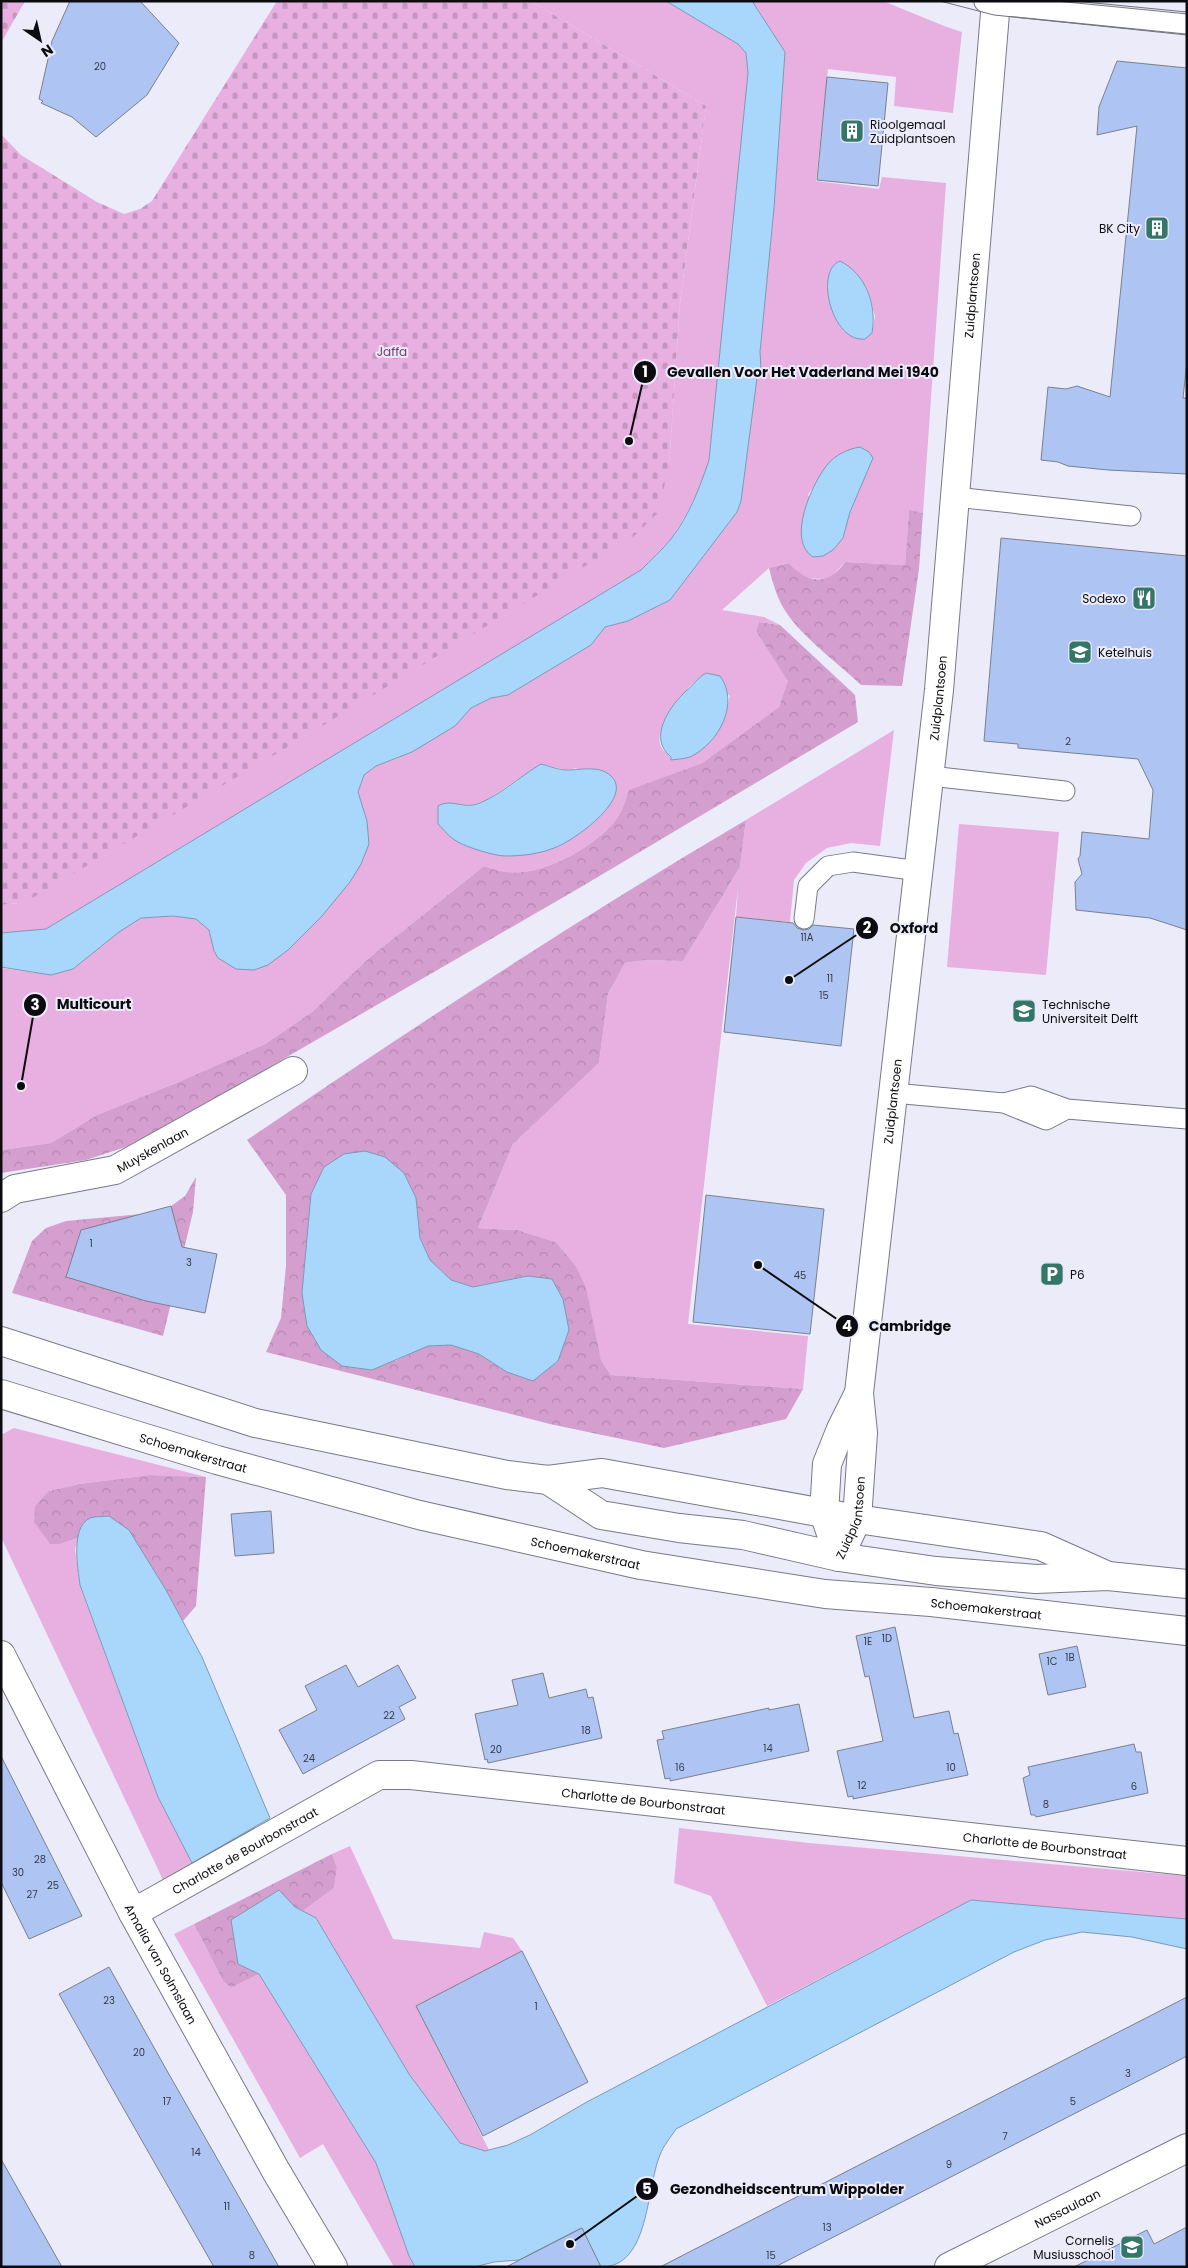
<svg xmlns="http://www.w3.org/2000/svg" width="1188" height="2268" font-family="Poppins,sans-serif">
<defs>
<pattern id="forest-crowns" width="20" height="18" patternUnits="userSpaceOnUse" patternTransform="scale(1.25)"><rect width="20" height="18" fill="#d49fce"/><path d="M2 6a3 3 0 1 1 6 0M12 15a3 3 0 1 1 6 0" fill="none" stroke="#b588b0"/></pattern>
<pattern id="cemetery-stones" width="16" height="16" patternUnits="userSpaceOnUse" patternTransform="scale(1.25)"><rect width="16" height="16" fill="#e7b0e0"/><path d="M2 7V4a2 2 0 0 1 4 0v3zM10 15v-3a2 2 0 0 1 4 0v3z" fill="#c596bf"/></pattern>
</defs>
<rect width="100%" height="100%" fill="#ebebfa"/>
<g fill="#e7b0e0" fill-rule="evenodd">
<polygon points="531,1 666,1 738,44 746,53 748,73 709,460 701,485 686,515 671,539 641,570 46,929 1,933 1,905 20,903 669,466 680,303 706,106"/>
<path d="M752 1H883L944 26 962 32 953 113 894 106 896 77 828 69 816 181 879 189 882 177 946 183 923 513 909 511 905 565 845 562 830 578C809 580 803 578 789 563L769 568 722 610 764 617 780 625 759 622 756 631 789 681 779 707 702 763 630 790C625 804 620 817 610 827 586 851 541 876 507 872 499 871 491 868 484 866L369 958 312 1012 265 1044 176 1083 97 1115 51 1143 1 1150V968L51 975 73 969 119 932 141 918 173 916 196 919 209 930 214 951 367 821 358 792 364 775 376 766 398 758 455 726 471 708 491 698 508 695 591 645 605 627 628 621 670 600 737 512 741 501 757 378 761 370 760 352 774 208 785 52ZM867 288 875 316 872 333ZM836 457 860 488 850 512 843 538 808 495 828 464ZM707 673 730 696 728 704 671 759C669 753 662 752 660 744 655 723 689 682 707 673ZM541 764 567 770 577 768 514 855 504 856 458 842 443 803 471 805 485 801Z"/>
<polygon points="894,730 880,846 851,843 827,848 806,863 794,880 790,922 736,917 738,888 688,1324 808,1336 803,1389 611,1375 601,1360 576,1266 556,1242 517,1230 478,1228 513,1144 599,1063 608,994 625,963 645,960 683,961 740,867 746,820"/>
<polygon points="959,824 1059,832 1046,975 947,967"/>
<polygon points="14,1428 206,1477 150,1475 79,1484 49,1491 60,1544 78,1538 75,1549 80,1586 158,1797 192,1863 270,1818 164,1882 1,1537 1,1435"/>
<polygon points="679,1828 809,1843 1187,1876 1187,1919 971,1900 767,2006 711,1896 674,1883"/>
<polygon points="350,1846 393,1939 480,1948 484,1932 513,1938 522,1951 416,2006 489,2150 485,2151 460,2143 409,2074 316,1918 303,1911 334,1888 337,1868 332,1854"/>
<polygon points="194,1924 223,1981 231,1988 259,1974 376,2163 409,2256 415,2267 394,2267 323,2144 300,2158 174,1934"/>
</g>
<g fill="url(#forest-crowns)" fill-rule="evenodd">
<path d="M909 510 923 513 919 569 902 686 861 685C839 664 802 637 786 612 777 599 773 583 769 568L789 563C808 584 828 586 845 562L905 565Z"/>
<path d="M759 622 780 625 855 695 858 722 581 887 138 1143 86 1160 1 1173V1150L51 1143 97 1115 176 1083 265 1044 312 1012 369 958 484 866C491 868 499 871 507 872 541 876 586 851 610 827 620 817 625 804 629 790L702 763 779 707 788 681 756 631Z"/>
<path d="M746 820 740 867 683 961 645 960 625 963 608 994 599 1063 513 1144 478 1228 517 1230 556 1242 576 1266 586 1288 601 1360 611 1375 803 1389 786 1419 664 1448 550 1424 266 1352 281 1318 286 1266V1195L247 1140C411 1029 576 920 746 820ZM324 1167 404 1173 416 1198 420 1238 430 1260 451 1280 473 1287 528 1276 507 1372C485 1357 456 1338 428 1346 417 1349 406 1356 395 1361L321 1175Z"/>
<polygon points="196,1177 193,1212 163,1336 12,1293 32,1241 46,1228 66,1221 163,1212 185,1196"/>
<polygon points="150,1475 206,1477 196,1606 183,1621 166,1590 83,1523 78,1538 60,1544 50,1544 34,1522 35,1506 49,1491 79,1484"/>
<polygon points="332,1854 337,1868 334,1888 303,1911 295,1907 238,1964 259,1974 231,1988 223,1981 194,1924"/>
</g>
<g fill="url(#cemetery-stones)">
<polygon points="1,1 25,1 1,43"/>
<polygon points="277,1 531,1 706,106 680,303 669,466 658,513 633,537 286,748 34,897 20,903 1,905 1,134 21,155 97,202 124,214 140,209 152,201"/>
</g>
<g fill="#a9d7fc" stroke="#7a9ab5">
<path d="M666 1H752L785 52 774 208 760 352 761 370 757 378 741 501 737 512 670 600 628 621 605 627 591 645 508 695 491 698 471 708 455 726 412 752 376 766 364 775 358 792 367 821 369 844 361 864 350 882 322 916 288 950 268 965 254 970 236 969 218 958 214 951 209 930 196 919 173 916 141 918 119 932 73 969 51 975 1 967V933L46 929 641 570C651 560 662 550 671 539 689 516 700 487 709 460L748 73 746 53 738 44Z"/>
<path d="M840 261C866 274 877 305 872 333L865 339C832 343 814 271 840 261Z"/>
<path d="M860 447 869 452 873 458 850 512 843 538 833 550 823 556 813 557C786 540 812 484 827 465 835 455 848 449 860 447Z"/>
<path d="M706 673 720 676C740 703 719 743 690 757 684 759 678 759 671 760V757C647 738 670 706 686 691 694 685 697 678 706 673Z"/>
<path d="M541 764C549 766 559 770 567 770 582 770 599 765 611 776 635 798 572 842 554 848 539 854 522 856 505 856 495 856 466 847 458 842 450 838 444 830 438 824V806C449 799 461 807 473 805 493 801 522 775 541 764Z"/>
<polygon points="365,1151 385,1157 404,1173 416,1198 420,1238 430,1260 451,1280 473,1287 528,1276 552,1279 563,1299 569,1330 558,1361 533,1381 507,1372 479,1354 451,1345 428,1346 372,1370 342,1366 321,1350 307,1326 302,1293 311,1194 324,1167 344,1154"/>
<path d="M109 1516 129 1530 166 1590 202 1657 270 1818 192 1863 158 1797 80 1585C78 1568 70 1528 90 1518 95 1516 103 1517 109 1516Z"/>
<path d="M279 1890 295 1907 316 1918 409 2074 460 2143 485 2151 508 2145 530 2135 585 2103 971 1900 1187 1919V1949L1132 1937 1082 1932 1045 1940 1014 1952 676 2129C671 2137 663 2146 660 2155 646 2188 650 2267 601 2267L581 2228 519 2260 494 2262 474 2267H415L409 2256 376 2163 259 1974 238 1964 231 1920Z"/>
</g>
<g fill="#aec5f4" stroke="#7a808c">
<polygon points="70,1 140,1 179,43 147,95 96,137 72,117 41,103 43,101 39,99 52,41"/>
<polygon points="1117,61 1187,68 1187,361 1183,398 1187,398 1187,474 1108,470 1068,466 1058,462 1041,460 1048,387 1066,389 1077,386 1110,397 1137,126 1097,135 1099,107"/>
<polygon points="827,77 888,83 878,186 817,180"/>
<polygon points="1001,538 1187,556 1187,930 1150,918 1076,910 1075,882 1082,874 1078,859 1080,856 1082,832 1149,839 1153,790 1138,759 1018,748 1018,744 984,741"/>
<polygon points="736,917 793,923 797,928 803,930 809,929 813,925 854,929 841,1046 724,1032"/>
<polygon points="706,1195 824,1209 810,1334 693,1322"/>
<polygon points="171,1206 182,1247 217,1254 205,1313 146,1301 66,1277 81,1230"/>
<polygon points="271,1511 274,1553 235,1556 231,1514"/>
<polygon points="895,1627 914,1718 949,1711 954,1734 958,1733 968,1775 853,1799 853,1796 848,1797 837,1751 883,1741 869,1676 865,1677 856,1636"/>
<polygon points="1077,1646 1086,1687 1048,1695 1039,1654"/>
<polygon points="346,1665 358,1687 398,1665 416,1698 399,1707 405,1719 303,1774 279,1730 317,1710 305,1686"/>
<polygon points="543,1673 549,1698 586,1689 588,1698 593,1697 602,1738 488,1763 487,1759 485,1760 475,1714 518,1705 512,1680"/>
<polygon points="799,1704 809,1751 670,1781 670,1778 665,1779 657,1740 664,1739 662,1731 769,1708 769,1710"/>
<polygon points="1134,1744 1136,1752 1141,1752 1148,1793 1036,1817 1035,1815 1031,1815 1023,1778 1030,1775 1028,1767"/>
<polygon points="1,1756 82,1916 29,1939 1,1882"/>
<polygon points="522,1951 588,2082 483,2136 416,2006"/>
<polygon points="109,1967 166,2069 279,2267 214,2267 117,2097 59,1994"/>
<polygon points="1187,1997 1187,2056 775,2267 660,2267"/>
<polygon points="1,2159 36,2221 62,2267 1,2267"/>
<polygon points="1187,2227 1187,2267 1074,2267 1147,2230 1154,2244"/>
<polygon points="582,2228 601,2267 506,2267"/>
</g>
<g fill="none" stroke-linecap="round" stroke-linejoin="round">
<g stroke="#797986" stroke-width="21">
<g id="service">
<polyline points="984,2 995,5 1187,24"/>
<polyline points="955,497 1131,516"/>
<polyline points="930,776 1065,791"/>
<polyline points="804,919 808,886 828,866 853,862 919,871"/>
<polyline points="893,1093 1004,1103 1046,1120 1067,1109"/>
<polyline points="1004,1103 1031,1096 1067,1109 1187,1119"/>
</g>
</g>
<g stroke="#797986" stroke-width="30">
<g id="minor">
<path id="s1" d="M1 1198 15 1189 115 1170 293 1071"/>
<path id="s2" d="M1 1394 217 1460 419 1515 641 1565 825 1594 931 1602 1187 1631"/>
<path id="s3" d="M1 1655 133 1913 276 2171 333 2267"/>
<path id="s4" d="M133 1913 379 1775H411L1187 1861"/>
</g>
</g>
<g stroke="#797986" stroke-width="30">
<g id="tertiary">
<path id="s5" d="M839 1557 857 1519 863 1433 859 1393 939 690 996 1"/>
<polyline points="839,1557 824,1513 827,1464 841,1429 859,1393"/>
<path id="s6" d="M949 2267 1187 2148"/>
</g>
</g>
<g stroke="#797986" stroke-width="30">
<g id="secondary">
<polyline points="1,1341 255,1423 507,1475 548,1480 602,1473 857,1519 1041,1546 1108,1576"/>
<polyline points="548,1480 601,1515 679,1528 743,1535 839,1557 936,1571 1036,1579 1108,1576 1187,1584"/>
</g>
</g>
<use href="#service" stroke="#fff" stroke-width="19"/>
<use href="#minor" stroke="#fff" stroke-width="28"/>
<use href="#tertiary" stroke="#fff" stroke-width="28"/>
<use href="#secondary" stroke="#fff" stroke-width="28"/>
<g stroke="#72727c" stroke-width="1">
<polyline points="940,1 994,15 1187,35"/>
<polyline points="1074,1 1187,12"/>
</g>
</g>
<defs>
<g id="building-square" transform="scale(1.25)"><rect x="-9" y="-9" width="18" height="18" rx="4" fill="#347667" stroke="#ebebfa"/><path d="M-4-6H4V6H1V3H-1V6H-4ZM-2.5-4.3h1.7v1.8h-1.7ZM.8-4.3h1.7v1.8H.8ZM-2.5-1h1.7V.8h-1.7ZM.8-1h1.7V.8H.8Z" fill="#fff"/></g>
<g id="restaurant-square" transform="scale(1.25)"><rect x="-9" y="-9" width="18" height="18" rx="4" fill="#347667" stroke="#ebebfa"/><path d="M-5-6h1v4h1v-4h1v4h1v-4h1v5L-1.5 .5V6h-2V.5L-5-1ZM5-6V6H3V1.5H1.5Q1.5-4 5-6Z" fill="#fff"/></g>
<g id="university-square" transform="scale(1.25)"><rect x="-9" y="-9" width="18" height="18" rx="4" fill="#347667" stroke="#ebebfa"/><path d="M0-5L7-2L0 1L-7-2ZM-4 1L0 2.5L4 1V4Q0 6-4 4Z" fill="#fff"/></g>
<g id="parking-square" transform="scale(1.25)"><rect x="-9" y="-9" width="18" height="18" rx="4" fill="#347667" stroke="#ebebfa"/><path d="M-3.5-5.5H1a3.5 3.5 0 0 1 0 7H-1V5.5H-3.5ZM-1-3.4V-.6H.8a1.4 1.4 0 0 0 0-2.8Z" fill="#fff"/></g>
<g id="school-square" transform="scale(1.25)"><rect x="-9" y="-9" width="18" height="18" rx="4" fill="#347667" stroke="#ebebfa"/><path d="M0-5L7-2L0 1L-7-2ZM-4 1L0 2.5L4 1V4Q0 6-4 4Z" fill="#fff"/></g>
</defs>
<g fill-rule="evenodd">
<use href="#building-square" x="852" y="131"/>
<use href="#building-square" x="1157" y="228"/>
<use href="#restaurant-square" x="1144" y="598"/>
<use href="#university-square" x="1080" y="652"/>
<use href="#university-square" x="1024" y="1011"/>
<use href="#parking-square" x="1052" y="1274"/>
<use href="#school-square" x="1132" y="2247"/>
</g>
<g text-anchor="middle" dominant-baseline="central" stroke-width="4" stroke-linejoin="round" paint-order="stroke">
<g font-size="10" fill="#343a49">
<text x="100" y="66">20</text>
<text x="1068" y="741">2</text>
<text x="807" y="937">11A</text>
<text x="830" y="978">11</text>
<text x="824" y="995">15</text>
<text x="91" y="1243">1</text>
<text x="189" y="1262">3</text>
<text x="800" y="1275">45</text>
<text x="887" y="1638">1D</text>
<text x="868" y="1641">1E</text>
<text x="1070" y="1657">1B</text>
<text x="1052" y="1661">1C</text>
<text x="389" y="1715">22</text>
<text x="586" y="1730">18</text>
<text x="768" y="1748">14</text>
<text x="496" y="1749">20</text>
<text x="309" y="1758">24</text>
<text x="680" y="1767">16</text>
<text x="951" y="1767">10</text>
<text x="862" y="1785">12</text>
<text x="1134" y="1786">6</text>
<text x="1046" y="1804">8</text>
<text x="40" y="1859">28</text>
<text x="18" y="1872">30</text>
<text x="53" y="1885">25</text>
<text x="32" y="1894">27</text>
<text x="109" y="2000">23</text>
<text x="536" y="2006">1</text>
<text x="139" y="2052">20</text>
<text x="1128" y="2073">3</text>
<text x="167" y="2101">17</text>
<text x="1073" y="2101">5</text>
<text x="1005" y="2136">7</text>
<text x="196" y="2152">14</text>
<text x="949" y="2164">9</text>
<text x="227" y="2206">11</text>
<text x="827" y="2227">13</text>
<text x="252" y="2255">8</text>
<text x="771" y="2255">15</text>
</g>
<g font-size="12" fill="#0c0c10" stroke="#ebebfa" text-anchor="start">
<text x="870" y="124">Rioolgemaal<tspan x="870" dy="14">Zuidplantsoen</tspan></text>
<text x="1140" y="228" text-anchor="end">BK City</text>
<text x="1126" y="598" text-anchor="end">Sodexo</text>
<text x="1098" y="652">Ketelhuis</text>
<text x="1042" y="1004">Technische<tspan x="1042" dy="14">Universiteit Delft</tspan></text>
<text x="1070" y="1274">P6</text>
<text x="1114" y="2240" text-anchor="end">Cornelis<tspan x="1114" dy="14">Musiusschool</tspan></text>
</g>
<g font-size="12" fill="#0c0c10" stroke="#ebebfa">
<text stroke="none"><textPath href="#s5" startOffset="1272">Zuidplantsoen</textPath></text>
<text stroke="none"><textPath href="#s5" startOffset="868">Zuidplantsoen</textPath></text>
<text stroke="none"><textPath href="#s5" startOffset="462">Zuidplantsoen</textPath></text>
<text stroke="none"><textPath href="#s1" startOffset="161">Muyskenlaan</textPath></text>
<text stroke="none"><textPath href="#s2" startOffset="201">Schoemakerstraat</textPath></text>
<text stroke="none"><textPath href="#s5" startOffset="42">Zuidplantsoen</textPath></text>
<text stroke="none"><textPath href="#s2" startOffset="606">Schoemakerstraat</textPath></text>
<text stroke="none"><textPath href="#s2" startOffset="1011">Schoemakerstraat</textPath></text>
<text stroke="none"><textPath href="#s4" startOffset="548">Charlotte de Bourbonstraat</textPath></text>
<text stroke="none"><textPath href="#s4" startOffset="952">Charlotte de Bourbonstraat</textPath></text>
<text stroke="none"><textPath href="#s4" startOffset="128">Charlotte de Bourbonstraat</textPath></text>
<text stroke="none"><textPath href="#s3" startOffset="348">Amalia van Solmslaan</textPath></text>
<text stroke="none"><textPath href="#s6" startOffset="132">Nassaulaan</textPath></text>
</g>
<g font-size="12" fill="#75356f" stroke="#ebebfa">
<text x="392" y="351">Jaffa</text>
</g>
</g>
<path fill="none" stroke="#0c0c10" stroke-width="2" d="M629 441L645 372M789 980L867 928M21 1086L35 1005M758 1265L847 1326M570 2244L647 2189"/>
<g fill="#0c0c10" stroke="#ebebfa" stroke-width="2">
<circle cx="629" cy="441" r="5"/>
<circle cx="789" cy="980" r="5"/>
<circle cx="21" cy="1086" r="5"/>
<circle cx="758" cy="1265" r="5"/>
<circle cx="570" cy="2244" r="5"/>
<circle cx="645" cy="372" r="12"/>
<circle cx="867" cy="928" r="12"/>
<circle cx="35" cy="1005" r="12"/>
<circle cx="847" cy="1326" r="12"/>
<circle cx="647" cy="2189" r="12"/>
</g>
<g font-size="15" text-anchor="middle" font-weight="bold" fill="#fff">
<text x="645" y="377">1</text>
<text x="867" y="933">2</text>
<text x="35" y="1010">3</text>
<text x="847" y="1331">4</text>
<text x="647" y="2194">5</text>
</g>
<g font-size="14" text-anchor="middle" font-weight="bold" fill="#0c0c10" stroke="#ebebfa" stroke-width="4" stroke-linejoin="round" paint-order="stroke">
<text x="803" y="377">Gevallen Voor Het Vaderland Mei 1940</text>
<text x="914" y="933">Oxford</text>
<text x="94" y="1009">Multicourt</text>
<text x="910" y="1331">Cambridge</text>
<text x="787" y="2194">Gezondheidscentrum Wippolder</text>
</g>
<rect width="1188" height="2268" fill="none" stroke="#0c0c10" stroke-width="5"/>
<g transform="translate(40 40) rotate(146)" stroke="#ebebfa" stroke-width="4" paint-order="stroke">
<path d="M0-4L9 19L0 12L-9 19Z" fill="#0c0c10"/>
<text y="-8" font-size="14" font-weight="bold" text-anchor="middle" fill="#0c0c10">N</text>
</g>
</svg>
